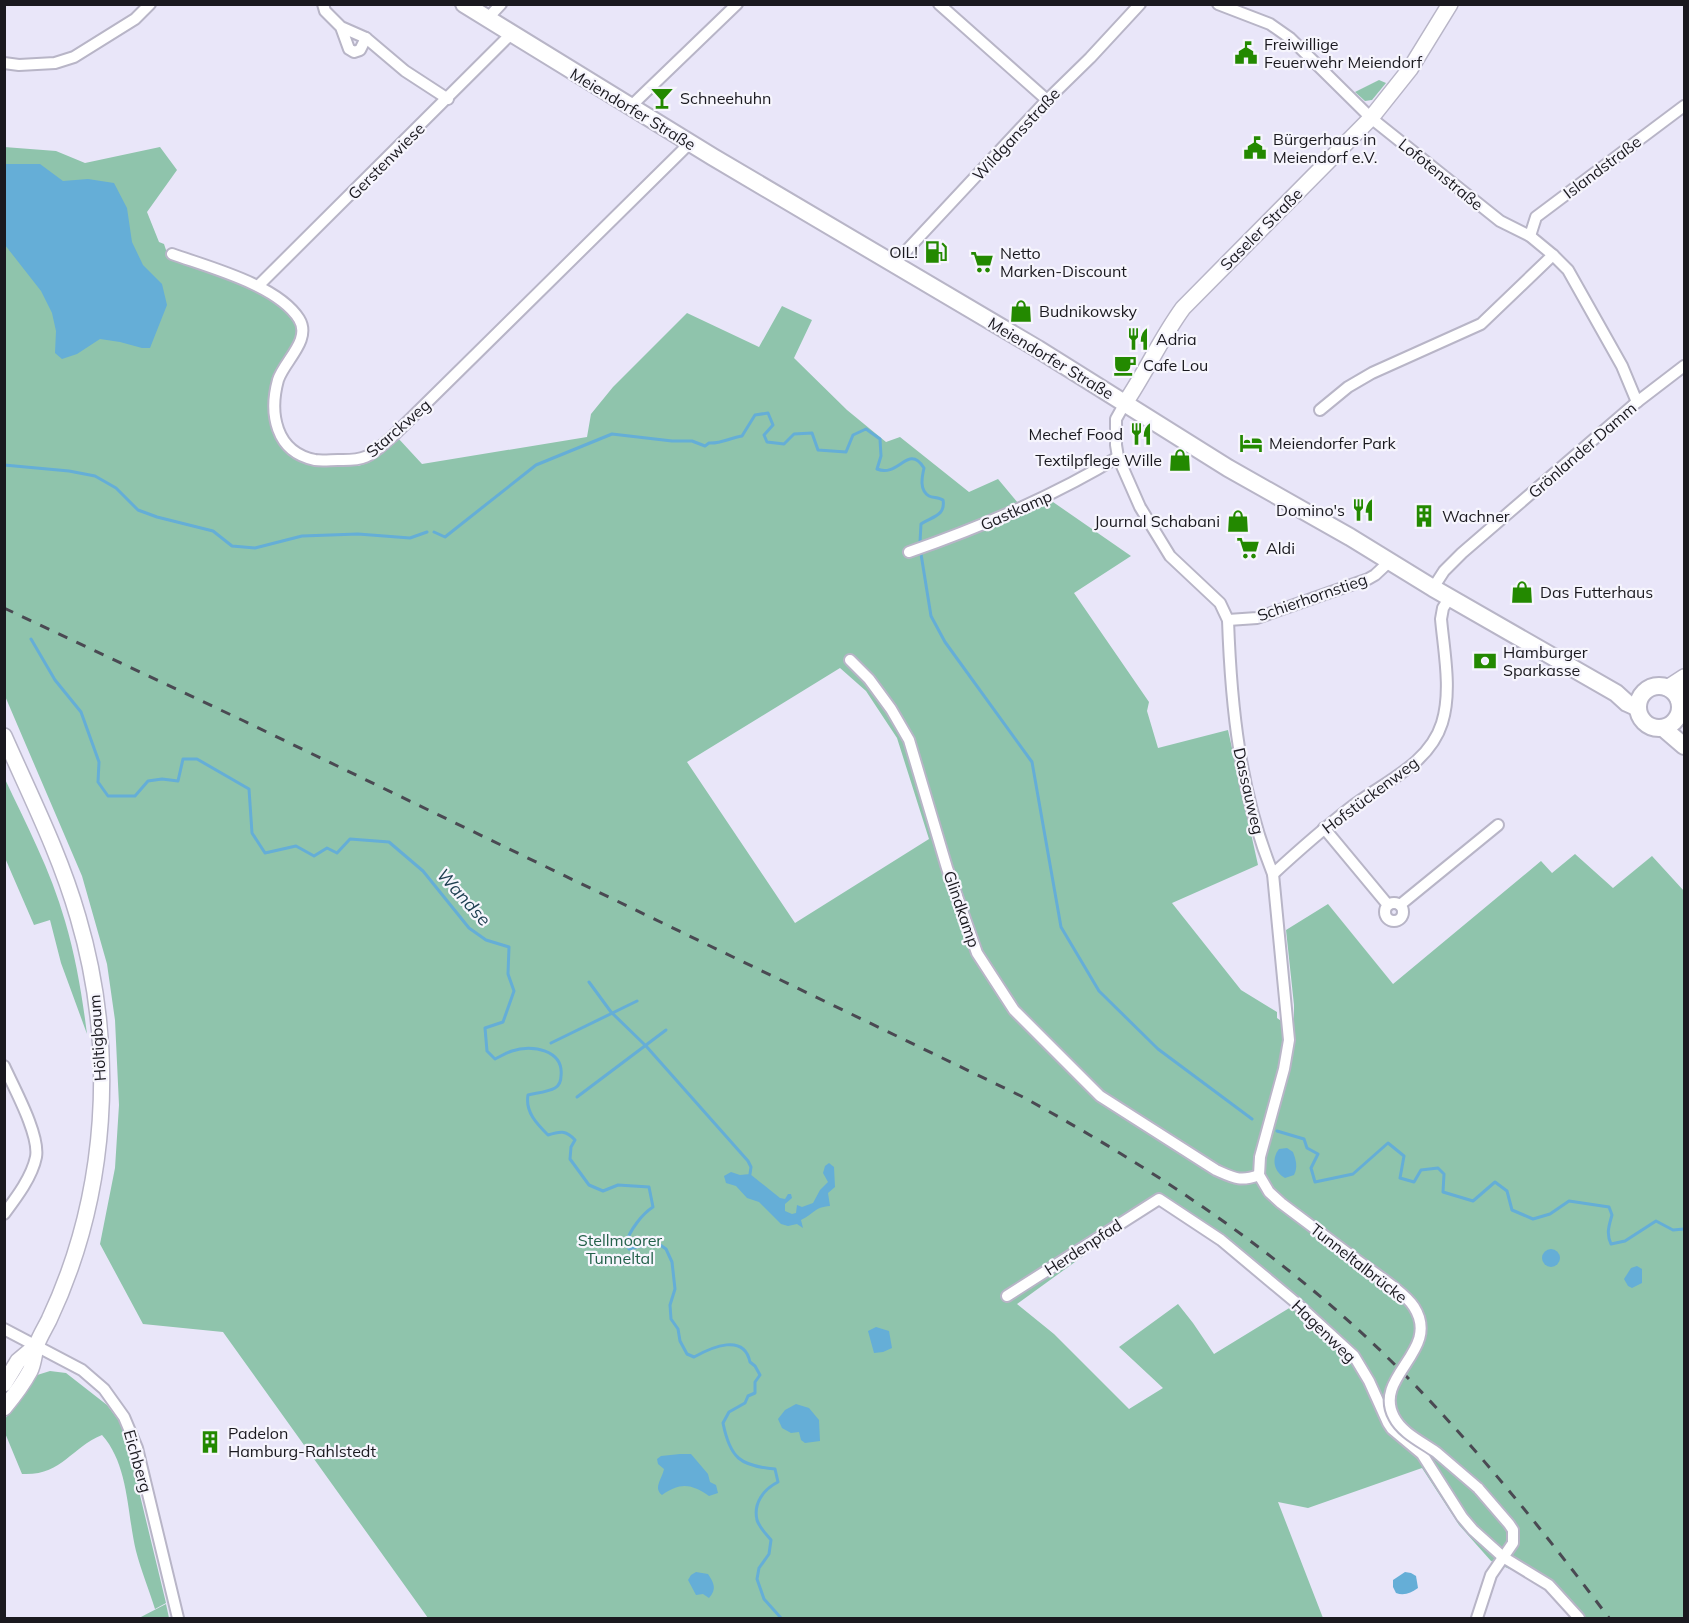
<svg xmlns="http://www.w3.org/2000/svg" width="1689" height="1623" font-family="Mulish,sans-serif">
<rect width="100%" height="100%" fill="#e9e6f9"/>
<g fill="#8fc4ac" fill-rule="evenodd">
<polygon points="1379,80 1386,83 1372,100 1365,101 1355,92"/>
<path d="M4 147 56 151 85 163 160 147 177 170 147 212 159 242 164 244 168 256C202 270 274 289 295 318 298 321 299 327 300 331L270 403 272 425 281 442 313 463 336 466H358L370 462 398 438 422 464 587 437 591 414 613 387 687 313 759 347 782 306 812 320 794 358 847 410 886 442 900 437 969 492 998 479 1018 503 953 532 922 544 928 551 1053 502 1131 556 1074 593 1149 702 1147 711 1158 748 1228 730 1258 865 1172 903 1241 990 1277 1012V1018L1294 1030V1005L1286 930 1328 904 1393 984 1541 861 1552 873 1575 854 1613 888 1652 856 1684 891V1618H1573L1561 1602 1533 1579 1491 1561 1459 1525 1422 1468 1308 1508 1278 1502 1323 1618H428L223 1332 143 1324 100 1244 115 1168 119 1105 115 1020 107 964 82 876 5 696ZM840 668 866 691 897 738 929 839 795 923 687 762ZM1166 1196 1243 1252 1298 1300 1291 1307 1214 1354 1193 1323 1178 1304 1119 1347 1163 1388 1129 1409 1054 1334 1017 1304Z"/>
<path d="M4 777C26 824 51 871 65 921 76 958 82 995 87 1034L61 963 50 920 34 925 5 858Z"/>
<path d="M50 1371 66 1373 107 1405 120 1422 131 1447 138 1487 166 1603 155 1609C149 1590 141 1570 136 1551 127 1514 129 1465 102 1435 70 1448 62 1476 22 1474L5 1433V1419L34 1376Z"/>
<polygon points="166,1604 169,1618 139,1618"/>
</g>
<g fill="#65aed7">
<polygon points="5,164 40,164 63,181 88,179 114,183 127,208 132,242 143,265 162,284 167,305 150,348 142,348 120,342 100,339 77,354 62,359 55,353 56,331 52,313 41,291 5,245"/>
<path d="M1287 1148 1293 1152C1296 1160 1298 1167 1294 1175L1285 1178C1274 1172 1271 1159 1279 1149Z"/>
<path d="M829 1163 834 1167 835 1187 828 1193 830 1206C814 1207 814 1214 801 1220L803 1228 797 1224 788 1226 781 1224 759 1202 747 1198 736 1186 726 1183 724 1176 731 1172 740 1175 750 1174 780 1198 785 1199 788 1194H791L792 1198 785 1204V1211L792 1214 796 1213 797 1205 802 1207 813 1203 820 1190 828 1182 823 1173 825 1166Z"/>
<circle cx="1551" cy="1258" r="9"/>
<polygon points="1637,1266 1642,1269 1642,1283 1632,1288 1628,1286 1624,1279 1631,1268"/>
<polygon points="876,1327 889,1331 892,1348 883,1352 874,1353 868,1331"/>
<polygon points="796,1404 809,1408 819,1420 820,1441 805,1443 801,1440 799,1432 791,1433 782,1428 778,1419 785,1410"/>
<path d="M680 1454H691L708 1474 710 1482 716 1485 718 1493 709 1496C690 1483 680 1483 662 1495 653 1488 662 1479 664 1469L658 1464 657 1459 661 1456Z"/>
<path d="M696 1572 708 1574C714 1583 717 1589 709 1598L703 1594 696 1595 688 1580 691 1575Z"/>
<path d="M1405 1572 1411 1573 1416 1576 1418 1588C1411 1593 1404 1596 1396 1593L1393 1587V1580Z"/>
</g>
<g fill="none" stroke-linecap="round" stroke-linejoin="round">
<g stroke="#65aed7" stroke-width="3">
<polyline points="4,465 69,471 95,476 116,488 138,510 157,517 213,531 232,546 255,548 302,536 358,534 410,538 427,532"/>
<path d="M434 532 445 537 536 465 612 434 672 441H692L705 446 709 443C720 444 730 438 742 436L755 415 768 413 773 425 764 435 767 442 784 444 794 434 812 433 818 450 846 452 853 435 866 429 880 439 881 456 877 469C899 478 908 443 924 468 922 477 919 490 929 496 933 498 939 497 943 500 946 516 931 517 921 524L920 542"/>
<polyline points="921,554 931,616 945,642 1032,762 1061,927 1099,991 1158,1049 1252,1119"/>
<path d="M31 639 55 680 81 712 99 762 98 782 108 796H135L148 781 162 779 178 781 183 759H197L249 789 252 833 265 853 296 846 314 856 327 848 337 853 350 839 389 842 423 871 469 928 486 940 509 947 508 974 514 991 503 1022 485 1028 487 1051 495 1059C501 1056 506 1053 512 1051 532 1044 564 1050 561 1076 561 1081 560 1085 555 1088 548 1092 536 1093 528 1095 525 1112 537 1124 548 1135 560 1131 566 1130 575 1140L571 1147 570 1159 589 1185 603 1191 618 1185 649 1187 653 1207C642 1214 630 1230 626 1243L629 1249 656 1242 666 1249 672 1262 675 1289 670 1305 671 1319 678 1329 680 1341 687 1354 694 1357C712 1347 744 1333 750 1362L755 1366 760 1375 755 1382V1393L748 1396 745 1403 729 1412 723 1423C730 1458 740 1466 775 1469L778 1482C764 1489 753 1503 757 1520 759 1527 766 1534 771 1540L769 1554 759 1568 757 1579 764 1599 781 1618"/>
<polyline points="589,982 611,1012 646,1046 748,1161 751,1167 750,1174"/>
<polyline points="551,1043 637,1001"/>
<polyline points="577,1097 666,1030"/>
<path d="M1277 1131 1304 1139 1307 1148 1318 1154 1311 1168 1315 1182 1353 1174 1388 1143 1404 1156 1400 1178 1414 1182 1421 1170 1438 1168 1444 1174 1443 1192 1473 1201 1495 1182 1507 1191 1512 1210 1533 1219 1550 1214 1569 1201 1609 1207 1612 1215C1609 1226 1606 1233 1611 1244L1625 1241 1656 1221 1673 1230 1684 1229"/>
</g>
<g stroke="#b8b5c7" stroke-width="14">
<g id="street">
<polyline points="323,4 325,11 341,27 349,49 354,52 360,50 366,38 341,27"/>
<polyline points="939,4 1047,100"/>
<polyline points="1218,4 1270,24 1290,38 1371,118 1500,221 1530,236 1553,255 1568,270 1622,366 1637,402"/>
<polyline points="487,19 501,4"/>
<polyline points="366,38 405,71 448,99"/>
<polyline points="4,63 19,65 55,63 74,57 135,19 150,4"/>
<polyline points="630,107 737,4"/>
<polyline points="1530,236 1536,217 1684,106"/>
<path d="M172 254C208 267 278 285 299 319 312 340 284 361 278 380 269 413 275 452 315 460 322 461 331 460 338 460 368 461 371 455 393 436L690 143"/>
<polyline points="893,265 1047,100 1090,58 1140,4"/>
<polyline points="259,285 511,34"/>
<path d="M1125 403 1116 419V445L1118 457 1140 507 1170 556 1220 603 1228 620C1231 707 1240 793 1273 874L1289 1040 1284 1069 1260 1157 1259 1175 1269 1192 1281 1203 1350 1255"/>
<polyline points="1320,410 1348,387 1372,373 1481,324 1553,255"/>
<path d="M909 552C981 527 1052 497 1118 457"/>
<polyline points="1433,588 1444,571 1462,553 1637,402 1684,366"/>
<polyline points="1228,620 1257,618 1368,579 1375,575 1390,561"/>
<path d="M850 660 869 679 891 709 909 740 947 868 977 953 1014 1010 1100 1096 1216 1170C1234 1178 1240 1182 1259 1175"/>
<polyline points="1324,828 1388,905"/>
<path d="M1273 874C1298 851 1323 829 1350 808 1382 783 1429 765 1442 723 1452 691 1444 652 1441 619L1443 608 1450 597"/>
<circle cx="1394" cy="912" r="9"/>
<polyline points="1400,905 1498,825"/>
<path d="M4 1066C14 1088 40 1135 36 1157 32 1177 16 1198 4 1214"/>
<polyline points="1007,1296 1159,1199 1221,1240 1294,1301 1354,1356 1369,1381 1388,1423 1392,1429 1422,1454 1462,1517 1473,1530 1503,1557 1549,1585 1579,1618"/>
<polyline points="4,1329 82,1370 104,1389 124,1417 137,1448 178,1618"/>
<polyline points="1477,1618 1491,1575 1513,1543 1513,1530 1509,1524 1478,1488"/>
</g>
</g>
<g stroke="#b8b5c7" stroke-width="18">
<g id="secondary">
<path d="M1125 403C1146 372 1161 338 1183 308L1371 118 1410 69 1450 4"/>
<polyline points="1667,688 1684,677"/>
<polyline points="1678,699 1684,691"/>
<path d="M4 736C30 795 60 854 78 917 117 1049 108 1195 49 1320 45 1328 40 1336 37 1344 34 1353 34 1363 30 1371 23 1384 14 1396 4 1408"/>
<polyline points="4,1384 18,1361 37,1345"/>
</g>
</g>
<g stroke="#b8b5c7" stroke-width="20">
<g id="primary">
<polyline points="464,4 713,157 1038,349 1228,468 1350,537 1433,588 1616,693 1627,703 1638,708"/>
<circle cx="1659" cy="707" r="21"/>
<polyline points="1663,728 1684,746"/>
</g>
</g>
<use href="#street" stroke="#fff" stroke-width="10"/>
<use href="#secondary" stroke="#fff" stroke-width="15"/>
<use href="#primary" stroke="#fff" stroke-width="16"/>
<path stroke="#4a4952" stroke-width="3" stroke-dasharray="10 10" stroke-linecap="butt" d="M4 608 244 721 1021 1096C1151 1167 1275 1249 1383 1353 1466 1434 1539 1525 1609 1618"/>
<g stroke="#b8b5c7" stroke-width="14" stroke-linecap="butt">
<path id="street-bridge" d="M1350 1255C1366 1268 1404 1291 1414 1307 1442 1351 1372 1376 1394 1417 1402 1433 1422 1442 1436 1452 1450 1464 1464 1476 1478 1488"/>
</g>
<use href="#street-bridge" stroke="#fff" stroke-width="10"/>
</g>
<defs>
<g id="civic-bare" transform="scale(1.8)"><path d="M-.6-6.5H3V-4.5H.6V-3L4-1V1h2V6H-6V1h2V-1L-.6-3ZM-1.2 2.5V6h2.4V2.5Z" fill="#238900" stroke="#f6f5fd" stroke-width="2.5" paint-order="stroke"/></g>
<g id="bar-bare" transform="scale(1.8)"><path d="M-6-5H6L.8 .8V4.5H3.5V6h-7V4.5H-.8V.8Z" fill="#238900" stroke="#f6f5fd" stroke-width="2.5" paint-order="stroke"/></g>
<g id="fuel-bare" transform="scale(1.8)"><path d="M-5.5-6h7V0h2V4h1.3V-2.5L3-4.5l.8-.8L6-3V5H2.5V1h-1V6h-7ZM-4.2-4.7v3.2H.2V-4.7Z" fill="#238900" stroke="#f6f5fd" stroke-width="2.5" paint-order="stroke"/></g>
<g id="supermarket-bare" transform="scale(1.8)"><path d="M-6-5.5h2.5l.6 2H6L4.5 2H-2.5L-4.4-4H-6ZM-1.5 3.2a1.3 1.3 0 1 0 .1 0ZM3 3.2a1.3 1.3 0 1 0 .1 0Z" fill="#238900" stroke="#f6f5fd" stroke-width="2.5" paint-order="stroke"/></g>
<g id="shop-bare" transform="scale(1.8)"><path d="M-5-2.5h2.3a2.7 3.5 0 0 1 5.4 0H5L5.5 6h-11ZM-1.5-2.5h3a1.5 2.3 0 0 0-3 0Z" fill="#238900" stroke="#f6f5fd" stroke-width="2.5" paint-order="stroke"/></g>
<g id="restaurant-bare" transform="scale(1.8)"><path d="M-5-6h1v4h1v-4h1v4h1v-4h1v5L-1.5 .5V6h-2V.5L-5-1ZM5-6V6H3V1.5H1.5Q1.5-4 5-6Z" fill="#238900" stroke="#f6f5fd" stroke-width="2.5" paint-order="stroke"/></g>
<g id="cafe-bare" transform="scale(1.8)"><path d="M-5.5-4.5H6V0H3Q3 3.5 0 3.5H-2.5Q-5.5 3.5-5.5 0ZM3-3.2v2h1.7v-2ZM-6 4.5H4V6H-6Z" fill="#238900" stroke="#f6f5fd" stroke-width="2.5" paint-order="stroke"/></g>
<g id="hotel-bare" transform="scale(1.8)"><path d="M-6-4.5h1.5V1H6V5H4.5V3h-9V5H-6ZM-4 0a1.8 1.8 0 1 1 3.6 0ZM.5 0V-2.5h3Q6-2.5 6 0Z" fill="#238900" stroke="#f6f5fd" stroke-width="2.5" paint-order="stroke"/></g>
<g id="building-bare" transform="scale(1.8)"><path d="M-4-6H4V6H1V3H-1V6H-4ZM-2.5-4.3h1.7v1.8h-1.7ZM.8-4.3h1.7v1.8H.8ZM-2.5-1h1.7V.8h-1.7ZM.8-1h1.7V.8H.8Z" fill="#238900" stroke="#f6f5fd" stroke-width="2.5" paint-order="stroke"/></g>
<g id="bank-bare" transform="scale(1.8)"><path d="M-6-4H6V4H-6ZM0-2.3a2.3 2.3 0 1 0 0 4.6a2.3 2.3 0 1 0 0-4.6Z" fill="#238900" stroke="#f6f5fd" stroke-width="2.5" paint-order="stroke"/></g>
</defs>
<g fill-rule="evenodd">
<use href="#civic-bare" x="1246" y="53"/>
<use href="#bar-bare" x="662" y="98"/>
<use href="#civic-bare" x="1255" y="148"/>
<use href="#fuel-bare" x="936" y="252"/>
<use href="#supermarket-bare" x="982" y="262"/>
<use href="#shop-bare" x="1021" y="311"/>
<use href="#restaurant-bare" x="1138" y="339"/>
<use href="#cafe-bare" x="1125" y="365"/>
<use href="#restaurant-bare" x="1141" y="434"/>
<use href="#hotel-bare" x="1251" y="443"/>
<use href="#shop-bare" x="1180" y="460"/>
<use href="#restaurant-bare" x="1363" y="510"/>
<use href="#building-bare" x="1424" y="516"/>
<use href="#shop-bare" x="1238" y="521"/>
<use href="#supermarket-bare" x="1248" y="548"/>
<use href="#shop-bare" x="1522" y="592"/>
<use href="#bank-bare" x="1485" y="661"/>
<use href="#building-bare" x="210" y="1442"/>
</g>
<g text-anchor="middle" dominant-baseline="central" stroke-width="4.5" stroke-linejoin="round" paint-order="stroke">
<g font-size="16" fill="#1a191f" stroke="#f6f5fd" text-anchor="start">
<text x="1264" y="44">Freiwillige<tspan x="1264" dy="18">Feuerwehr Meiendorf</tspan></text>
<text x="680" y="98">Schneehuhn</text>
<text x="1273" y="139">Bürgerhaus in<tspan x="1273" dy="18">Meiendorf e.V.</tspan></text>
<text x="918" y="252" text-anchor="end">OIL!</text>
<text x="1000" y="253">Netto<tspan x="1000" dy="18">Marken-Discount</tspan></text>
<text x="1039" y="311">Budnikowsky</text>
<text x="1156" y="339">Adria</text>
<text x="1143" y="365">Cafe Lou</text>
<text x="1123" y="434" text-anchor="end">Mechef Food</text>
<text x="1269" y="443">Meiendorfer Park</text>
<text x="1162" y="460" text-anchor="end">Textilpflege Wille</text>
<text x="1345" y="510" text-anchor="end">Domino's</text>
<text x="1442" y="516">Wachner</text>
<text x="1220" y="521" text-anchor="end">Journal Schabani</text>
<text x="1266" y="548">Aldi</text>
<text x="1540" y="592">Das Futterhaus</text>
<text x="1503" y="652">Hamburger<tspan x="1503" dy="18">Sparkasse</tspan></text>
<text x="228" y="1433">Padelon<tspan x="228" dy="18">Hamburg-Rahlstedt</tspan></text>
</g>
<g font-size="16" fill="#1a191f" stroke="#f6f5fd">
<text transform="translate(633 109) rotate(31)">Meiendorfer Straße</text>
<text transform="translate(1016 134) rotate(-47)">Wildgansstraße</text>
<text transform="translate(386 161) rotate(-45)">Gerstenwiese</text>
<text transform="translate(1602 167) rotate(-37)">Islandstraße</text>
<text transform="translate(1441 174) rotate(39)">Lofotenstraße</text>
<text transform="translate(1261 229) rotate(-45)">Saseler Straße</text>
<text transform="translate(1051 358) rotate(31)">Meiendorfer Straße</text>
<text transform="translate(398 428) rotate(-41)">Starckweg</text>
<text transform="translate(1582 450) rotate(-41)">Grönlander Damm</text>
<text transform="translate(1016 510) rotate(-24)">Gastkamp</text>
<text transform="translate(1312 597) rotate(-19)">Schierhornstieg</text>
<text transform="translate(1249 791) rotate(77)">Dassauweg</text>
<text transform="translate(1370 795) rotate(-37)">Hofstückenweg</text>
<text transform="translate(962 909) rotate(71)">Glindkamp</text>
<text transform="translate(97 1038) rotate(-94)">Höltigbaum</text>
<text transform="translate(1083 1247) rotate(-33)">Herdenpfad</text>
<text transform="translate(1359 1263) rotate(38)">Tunneltalbrücke</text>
<text transform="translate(1324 1331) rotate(44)">Hagenweg</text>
<text transform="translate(138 1461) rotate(74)">Eichberg</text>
</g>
<g font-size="16" fill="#23614a" stroke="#f6f5fd">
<text x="620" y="1240">Stellmoorer<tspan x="620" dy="18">Tunneltal</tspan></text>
</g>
<g font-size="18" font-style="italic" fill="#1c3d4f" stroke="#f6f5fd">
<text transform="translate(464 897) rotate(48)">Wandse</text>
</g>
</g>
<rect width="1689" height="1623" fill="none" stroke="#1a191f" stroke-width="12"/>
</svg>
